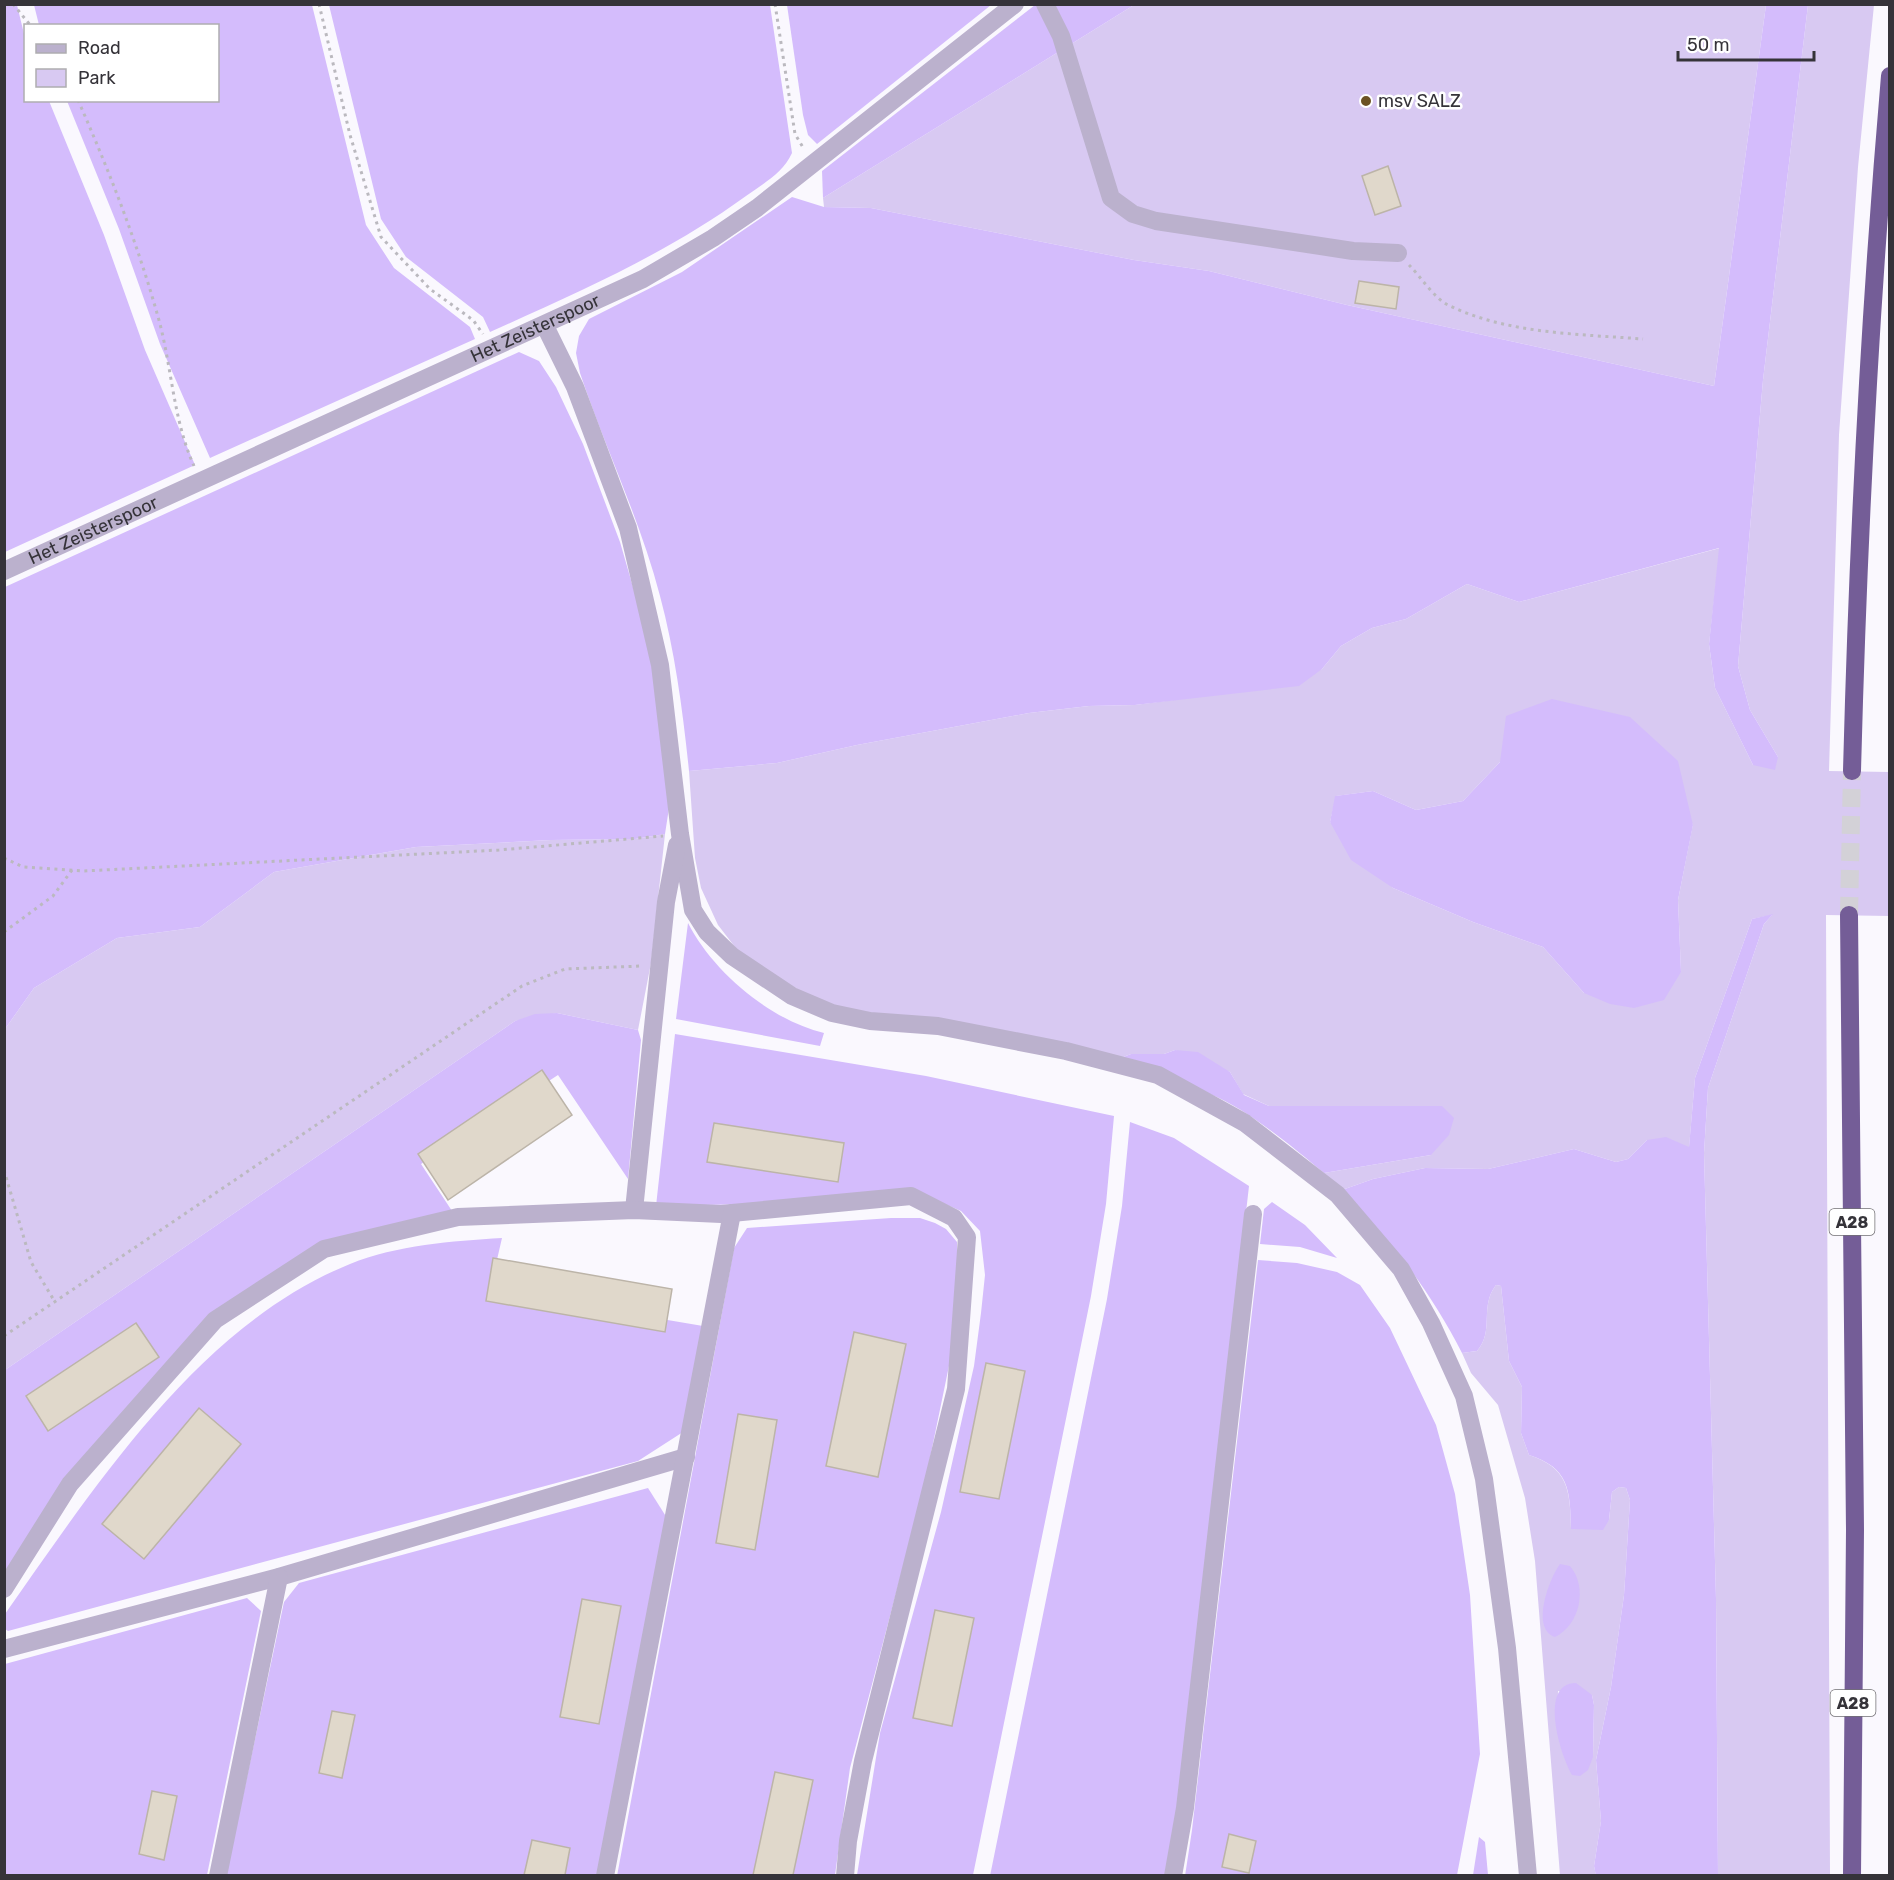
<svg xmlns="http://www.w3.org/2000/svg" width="1894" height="1880" font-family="Rubik,sans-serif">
<rect width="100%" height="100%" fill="#faf8fe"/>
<g fill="#d8c9f2" fill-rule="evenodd">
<polygon points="1134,5 1766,5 1714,386 1347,305 1209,271 1134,260 871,208 824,207 823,198"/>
<path d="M1808 5H1874L1858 167 1839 435 1829 771 1889 772 1890 916 1826 915 1830 1875H1718L1716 1598 1704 1153 1708 1088 1764 924 1772 915 1752 919 1695 1078 1689 1148 1647 1140 1628 1159 1616 1162 1574 1149 1488 1169 1425 1168 1373 1179 1342 1190 1324 1173 1431 1155 1335 1108 1269 1106 1243 1094 1230 1072 1175 1050 1164 1054H1131L1113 1061 826 1006 742 956 718 925 701 888 695 858 689 771 777 763 857 745 1029 713 1089 706 1135 705 1257 689 1322 669 1341 646 1372 628 1406 619 1467 584 1519 602 1720 548 1709 644 1715 688 1753 765 1778 757 1750 710 1738 666 1763 380ZM1500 762 1693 824 1678 900 1681 972 1584 993 1543 947 1473 922 1393 888 1330 822 1336 796 1373 791 1416 810 1463 801Z"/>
<polygon points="665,834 651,963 638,1030 557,1013 515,1021 5,1370 5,1029 34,988 117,938 200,927 274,872 416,847 551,840 635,839"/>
<path d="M1496 1285 1501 1286 1509 1361 1522 1387 1521 1433 1529 1455C1569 1468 1570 1491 1571 1529L1609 1520 1612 1492 1619 1487 1626 1488 1630 1500 1624 1595 1611 1687 1596 1760 1601 1821 1594 1866 1596 1875H1560L1535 1561 1525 1498 1498 1405 1471 1373 1462 1353 1477 1351C1495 1331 1479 1307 1496 1285ZM1558 1691 1592 1695 1594 1705 1593 1757 1557 1732Z"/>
</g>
<g fill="#d4bcfc">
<polygon points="4,5 17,5 25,38 26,100 49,101 104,235 145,350 195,465 5,552"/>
<polygon points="34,5 312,5 366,225 394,268 470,327 475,339 210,458 160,344 119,229 67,101 218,100 218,26 39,25"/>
<path d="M329 5H770L792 153C783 173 764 183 746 196 666 254 579 292 490 332L483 317 406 257 381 219Z"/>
<polygon points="787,5 787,4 991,5 817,144 808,135 803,115"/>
<polygon points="1035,5 1134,5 823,198 822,171"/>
<path d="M1766 5H1808L1763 380 1738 666 1750 710 1778 757 1775 770 1753 765 1715 688 1709 644 1719 548 1519 602 1467 584 1406 619 1372 628 1341 646 1322 669 1299 686 1135 705 1089 706 1029 713 857 745 777 763 689 771C683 712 675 652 660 596 640 519 605 448 580 373L576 353 579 336 589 319 682 272 792 197 824 207 871 208 1134 260 1209 271 1347 305 1714 386Z"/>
<polygon points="519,352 539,361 556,387 583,444 620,542 646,632 656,681 669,808 665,834 635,839 551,840 416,847 274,872 200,927 117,938 34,988 5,1029 5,587"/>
<polygon points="1552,699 1630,717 1678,761 1693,825 1678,900 1681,972 1664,1000 1634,1008 1610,1004 1584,993 1543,947 1473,922 1393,888 1351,860 1330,822 1335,796 1373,791 1416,810 1463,801 1500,762 1506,716"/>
<path d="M1773 914 1764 924 1708 1088 1704 1153 1716 1598 1718 1875 1596 1876 1594 1866 1601 1821 1596 1760 1611 1687 1624 1595 1630 1500 1626 1488 1619 1487 1612 1492 1609 1520 1603 1530 1571 1529C1570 1491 1570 1468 1529 1455L1521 1433 1522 1387 1509 1361 1501 1286 1496 1285C1479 1307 1495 1331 1477 1351L1462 1353C1431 1292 1390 1239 1342 1190L1373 1179 1425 1168 1488 1169 1574 1149 1616 1162 1628 1159 1647 1140 1666 1137 1689 1147 1695 1078 1752 919Z"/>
<path d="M688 923C713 972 770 1020 824 1033L820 1046 676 1019Z"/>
<polygon points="557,1013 638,1030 641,1040 628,1179 558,1075 421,1164 456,1217 359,1238 211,1324 5,1573 5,1370 515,1021 535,1014"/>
<polygon points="675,1034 926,1076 1114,1116 1106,1204 1091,1296 973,1875 857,1875 880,1733 941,1512 974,1366 981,1313 985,1275 980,1231 961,1211 936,1200 656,1206"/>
<path d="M1175 1050 1198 1052 1230 1072 1244 1095 1269 1106H1442L1454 1118 1449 1135 1431 1155 1324 1173C1293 1147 1247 1109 1210 1094 1179 1080 1146 1070 1113 1061L1131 1054H1164Z"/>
<polygon points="1130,1122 1174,1138 1249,1186 1185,1749 1168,1875 990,1876 1107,1299 1122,1206"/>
<polygon points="1272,1202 1305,1225 1337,1258 1300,1247 1260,1244 1264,1209"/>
<polygon points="891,1218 920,1218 935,1223 946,1229 957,1242 957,1327 924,1487 850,1768 835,1875 617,1876 734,1248 747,1228"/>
<path d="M502 1238 490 1290 703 1326 683 1432 638 1461 8 1631 5 1629V1614C96 1485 199 1325 350 1264 397 1245 452 1241 502 1238Z"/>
<polygon points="1258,1260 1297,1263 1337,1272 1360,1285 1390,1328 1436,1425 1455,1494 1470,1595 1480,1754 1457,1875 1185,1876 1192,1830"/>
<polygon points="648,1488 667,1518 600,1875 226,1876 284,1602 299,1583"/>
<path d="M1560 1564 1570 1566C1588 1587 1580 1625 1555 1637 1530 1629 1549 1579 1560 1564Z"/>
<polygon points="247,1598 261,1611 207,1875 5,1876 5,1664"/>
<path d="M1576 1683 1592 1695 1594 1705 1593 1757 1588 1770 1580 1776 1572 1775C1560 1755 1538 1683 1576 1683Z"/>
<polygon points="1479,1837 1485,1842 1488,1875 1473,1875"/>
</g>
<g fill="#e0d8cb" stroke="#bcb4a8" stroke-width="1.5">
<polygon points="1388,166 1401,206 1375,215 1362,176"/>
<polygon points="1359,281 1399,287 1396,309 1355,303"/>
<polygon points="542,1070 572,1115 448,1200 418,1154"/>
<polygon points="714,1123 844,1143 838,1182 707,1162"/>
<polygon points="493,1258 672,1289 665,1332 486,1301"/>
<polygon points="136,1323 159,1357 48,1431 26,1396"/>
<polygon points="854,1332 906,1344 878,1477 826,1466"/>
<polygon points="986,1363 1025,1371 999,1499 960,1492"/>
<polygon points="199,1408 241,1444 144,1559 102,1524"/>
<polygon points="738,1414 777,1420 755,1550 716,1543"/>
<polygon points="582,1599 621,1606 599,1724 560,1717"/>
<polygon points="935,1610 974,1618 952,1726 913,1718"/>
<polygon points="332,1711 355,1715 342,1778 319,1773"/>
<polygon points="775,1772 813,1780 793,1875 753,1875"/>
<polygon points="152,1791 177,1796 164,1860 139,1854"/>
<polygon points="1229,1834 1256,1841 1249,1873 1222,1867"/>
<polygon points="532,1840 570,1848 565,1875 524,1875"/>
</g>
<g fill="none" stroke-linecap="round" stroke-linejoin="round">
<polyline stroke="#d3d1d7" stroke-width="18" stroke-dasharray="18 9" stroke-linecap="butt" points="1849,915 1852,771"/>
<g stroke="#bbb9bf" stroke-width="3" stroke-dasharray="3 4.5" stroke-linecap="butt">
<polyline points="13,4 31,26"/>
<polyline points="319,4 350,135 381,237 430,289 473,320 483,334"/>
<polyline points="775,4 795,134 804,149"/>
<path d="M78 100C110 173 139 247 160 324 172 371 174 422 194 466"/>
<path d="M1409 265C1421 277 1434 298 1448 305 1507 334 1579 334 1643 339"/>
<polyline points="4,858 23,867 84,871 499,850 663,836"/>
<polyline points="4,932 53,896 72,870"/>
<polyline points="4,1170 31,1262 55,1302"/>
<polyline points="4,1336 522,986 565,969 642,966"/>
</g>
<g stroke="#bbb1cd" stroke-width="18">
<polyline points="1045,4 1061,36 1111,198 1133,214 1156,221 1353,251 1398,253"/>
<polyline points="545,326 575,387 628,528 660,665 680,834 693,910 707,932 732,956 792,996 832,1013 870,1021 938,1026 1066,1051 1158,1075 1245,1123 1337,1194 1401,1269 1431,1323 1464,1396 1484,1479 1507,1648 1528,1876"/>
<path id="s1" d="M4 571 643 279 713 238 757 208 1015 4"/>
<polyline points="634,1210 666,902 677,845"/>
<polyline points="4,1589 70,1484 215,1320 324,1249 458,1217 634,1210 721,1214 911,1196 954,1218 967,1237 956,1389 863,1761 848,1841 845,1876"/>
<polyline points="4,1649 279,1577 686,1457"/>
<polyline points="218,1876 279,1577"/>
<polyline points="605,1876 732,1213"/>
<polyline points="1173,1876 1185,1808 1253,1214"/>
</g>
<g stroke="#745d97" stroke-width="18">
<path d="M1852 771C1858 539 1870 308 1890 76"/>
<polyline points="1849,915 1855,1530 1852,1876"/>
</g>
</g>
<circle fill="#6b5223" stroke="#fff" stroke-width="2" cx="1366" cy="101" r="6"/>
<g text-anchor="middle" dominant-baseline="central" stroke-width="5" stroke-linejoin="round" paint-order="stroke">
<g fill="#fff" stroke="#727074" stroke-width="1.5">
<rect x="1829.5" y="1209" width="45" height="26" rx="4.5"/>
<rect x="1830.5" y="1690" width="45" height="26" rx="4.5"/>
</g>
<g font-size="16" font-weight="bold" fill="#353339">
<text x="1852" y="1222">A28</text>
<text x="1853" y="1703">A28</text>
</g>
<g font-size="18" fill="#353339" stroke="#fff" text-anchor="start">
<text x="1378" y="101">msv SALZ</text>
</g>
<g font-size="18" fill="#353339" stroke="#fff">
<text stroke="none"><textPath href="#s1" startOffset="584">Het Zeisterspoor</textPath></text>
<text stroke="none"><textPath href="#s1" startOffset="98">Het Zeisterspoor</textPath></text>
</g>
</g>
<rect width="1894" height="1880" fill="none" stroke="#353339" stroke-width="12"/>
<rect x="24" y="24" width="195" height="78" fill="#ffffff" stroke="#aeadb0" stroke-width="1.5"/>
<rect x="36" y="44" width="30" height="9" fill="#bbb1cd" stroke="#aeadb0" stroke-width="1.5"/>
<text x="78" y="54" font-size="18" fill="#353339">Road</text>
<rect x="36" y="69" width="30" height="18" fill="#d8c9f2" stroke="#aeadb0" stroke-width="1.5"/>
<text x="78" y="84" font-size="18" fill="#353339">Park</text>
<path d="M1678 51v9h136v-9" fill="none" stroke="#353339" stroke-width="3"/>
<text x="1687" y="51" font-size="18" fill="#353339" stroke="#ffffff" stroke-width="4.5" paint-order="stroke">50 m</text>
</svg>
